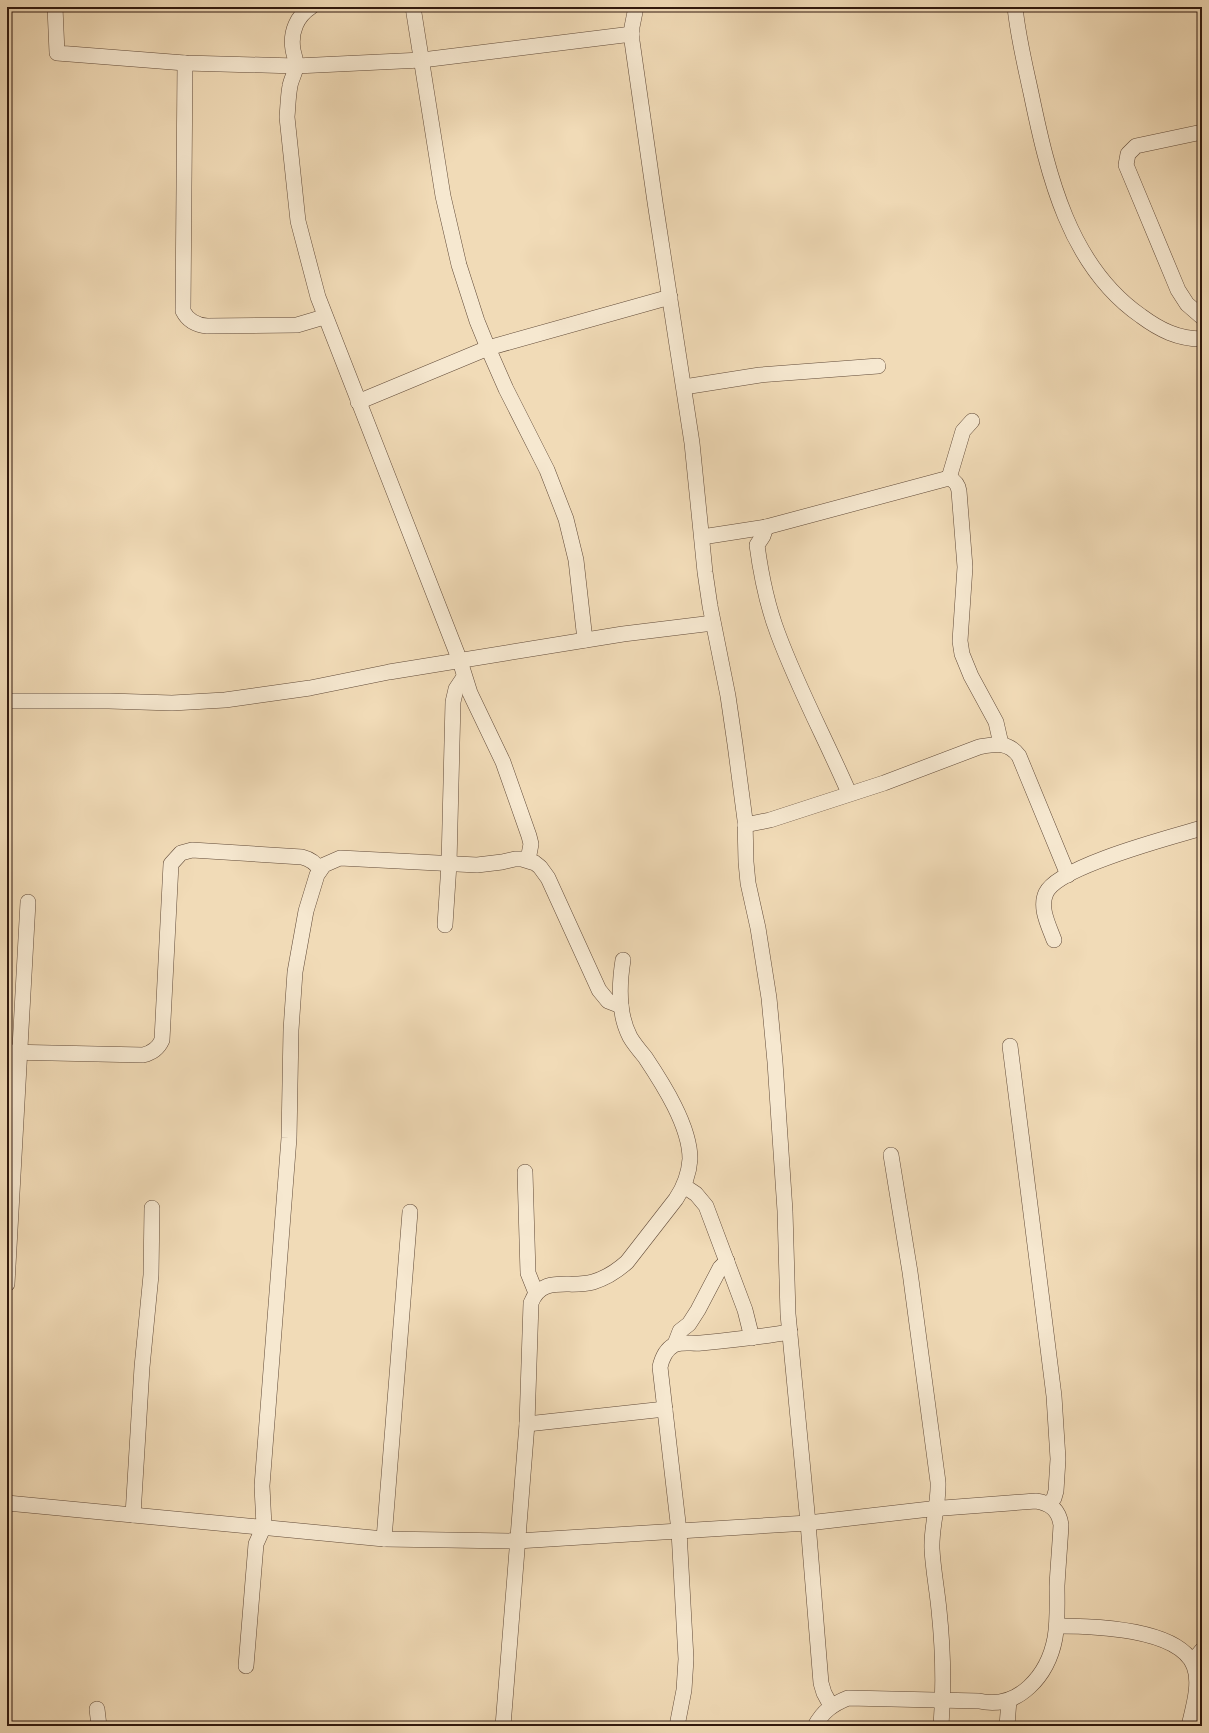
<svg xmlns="http://www.w3.org/2000/svg" width="1209" height="1733" font-family="'IM FELL DW Pica',serif">
<rect width="100%" height="100%" fill="#f1dbb7"/>
<filter id="stains"><feTurbulence type="fractalNoise" baseFrequency=".005" numOctaves="4"/><feColorMatrix values="0 0 0 0 .2 0 0 0 0 .09 0 0 0 0 .02 0 0 0 .5 -.17"/></filter>
<radialGradient id="worn" r=".72"><stop offset=".6" stop-color="#630" stop-opacity="0"/><stop offset="1" stop-color="#630" stop-opacity=".3"/></radialGradient>
<g fill="none" stroke-linecap="round" stroke-linejoin="round">
<g stroke="#614a38" stroke-width="16">
<g id="minor">
<polyline points="55,7 57,53 185,63 296,66 422,60 632,34"/>
<path d="M311 7C297 16 290 32 293 50 294 55 296 60 296 65 296 72 291 79 290 86 288 96 288 107 287 117L298 221 318 297 460 661 470 693 503 762 529 836 531 844 528 860"/>
<polyline points="413,7 443,196 459,265 477,321 488,348 506,389 547,470 566,519 576,560 585,640"/>
<polyline points="636,7 632,27 632,41 655,202 692,443 705,572 710,606 728,696 735,744 745,820 746,862 748,883 758,928 769,998 775,1062 785,1211 788,1314 808,1523 821,1683 824,1693 831,1706"/>
<path d="M1015 7C1018 37 1025 65 1031 93 1048 175 1069 266 1141 316 1160 330 1178 339 1202 339"/>
<path d="M185 63 183 311C188 321 196 325 207 326L297 325 324 317"/>
<polyline points="1202,132 1136,146 1128,154 1126,165 1178,290 1187,304 1202,317"/>
<polyline points="684,387 760,375 878,366"/>
<polyline points="358,402 488,348 670,297"/>
<polyline points="949,478 963,431 972,421"/>
<path d="M766 527 763 536 757 545C761 575 767 605 778 634 798 688 826 740 849 793"/>
<path d="M702 537 766 527 949 478C955 481 958 484 959 491L965 567 960 641 962 654 971 676 996 722 1001 744"/>
<polyline points="7,701 109,701 172,703 225,700 310,688 389,672 623,634 713,623"/>
<path d="M745 825 770 820 884 783 979 747C995 744 1008 741 1019 756L1068 875"/>
<polyline points="445,925 449,864 453,702 456,689 464,677"/>
<path d="M1054 940C1049 926 1039 908 1046 893 1058 866 1172 837 1202 828"/>
<polyline points="1010,1046 1054,1396 1058,1459 1056,1491 1054,1498 1049,1504"/>
<path d="M7 1052 143 1055C152 1053 158 1049 162 1040L171 864 181 853 192 850 302 857C310 859 316 863 320 870"/>
<path d="M891 1155 910 1272 938 1482C939 1505 931 1526 932 1549 933 1569 937 1589 939 1610 943 1648 944 1687 941 1726"/>
<polyline points="525,1172 528,1273 536,1293"/>
<polyline points="684,1186 696,1194 706,1206 745,1310 752,1338"/>
<polyline points="7,1284 28,902"/>
<polyline points="675,1344 680,1331 689,1324 698,1310 720,1268 727,1261"/>
<polyline points="527,1424 665,1409"/>
<path d="M7 1503 384 1539 517 1541 808 1523 930 1509 1036 1501C1050 1503 1059 1510 1061 1525 1060 1545 1058 1566 1057 1586 1057 1603 1058 1621 1055 1638 1048 1675 1019 1710 979 1701L848 1698C833 1704 823 1711 815 1726"/>
<polyline points="133,1515 142,1367 151,1275 152,1208"/>
<polyline points="384,1539 410,1212"/>
<path d="M1057 1626C1091 1626 1179 1628 1194 1666 1201 1683 1193 1708 1189 1726"/>
<polyline points="1191,1659 1198,1655 1202,1650"/>
<polyline points="246,1666 256,1544 264,1526 262,1486 289,1138 291,1030 295,972 306,911 317,875 324,865 340,858 477,865 502,862 515,859 522,859 535,863 540,867 548,878 599,990 608,1001 621,1006"/>
<polyline points="97,1709 99,1726"/>
<path d="M503 1726 527 1424 531 1303C542 1274 570 1289 593 1282 606 1278 617 1271 627 1262L676 1199C684 1187 689 1174 690 1159 690 1126 663 1084 645 1057 640 1051 634 1044 630 1037 618 1014 619 985 623 960"/>
<path d="M677 1726 684 1690 686 1659 679 1531 660 1367C662 1358 665 1350 674 1345 683 1341 692 1344 701 1343 731 1340 760 1337 790 1332"/>
<polyline points="1007,1726 1009,1700"/>
</g>
</g>
<use href="#minor" stroke="#f6e8d0" stroke-width="15"/>
</g>
<rect width="1209" height="1733" fill="none" stroke="#f1dbb7" stroke-width="24"/>
<rect x="8" y="8" width="1193" height="1717" fill="none" stroke="#31190e" stroke-width="2"/>
<rect x="12" y="12" width="1185" height="1709" fill="none" stroke="#31190e"/>
<rect width="100%" height="100%" filter="url(#stains)"/>
<rect width="100%" height="100%" fill="url(#worn)"/>
</svg>
